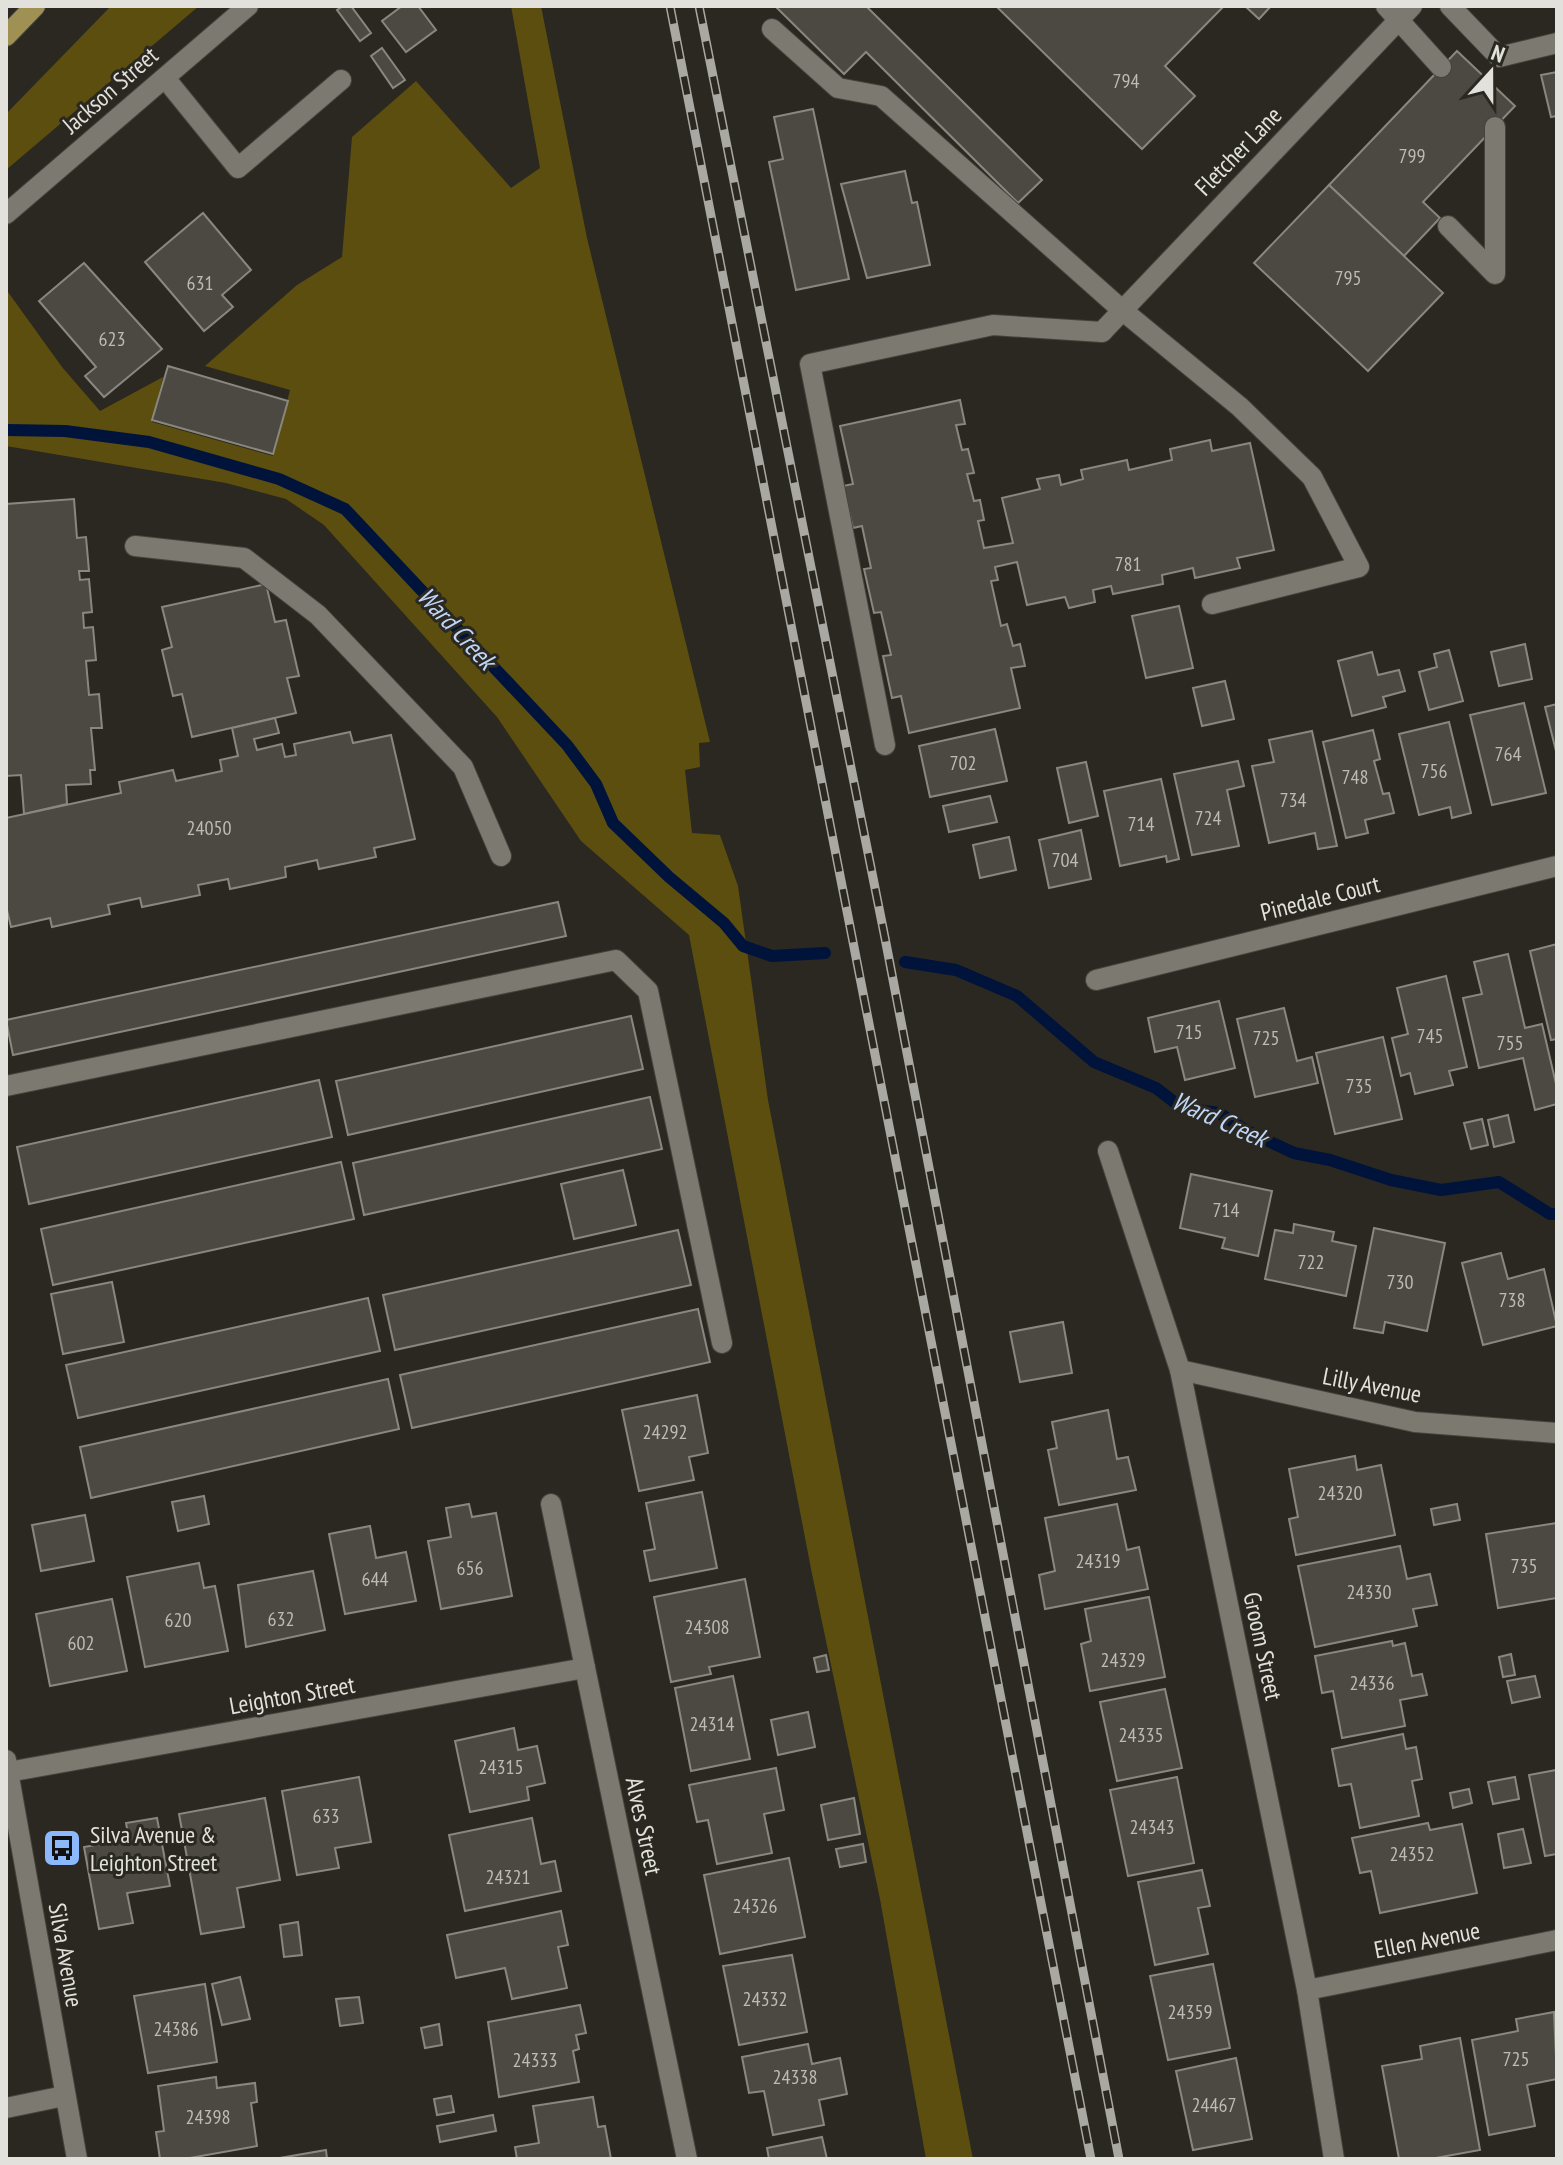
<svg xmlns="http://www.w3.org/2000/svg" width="1563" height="2165" font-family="'PT Sans Narrow',sans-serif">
<rect width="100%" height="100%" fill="#2a2821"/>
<g fill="#5b4e0f">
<polygon points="111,6 199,6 6,170 6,114"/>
<polygon points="511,6 541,6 587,238 710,742 699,743 700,767 685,770 692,833 720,835 738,886 768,1100 973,2159 926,2159 880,1899 812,1574 689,935 581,841 497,717 324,525 286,499 226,483 6,446 8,292 62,367 100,411 163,377 152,422 273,456 290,390 205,366 297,285 342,257 352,137 416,81 511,188 540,168"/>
</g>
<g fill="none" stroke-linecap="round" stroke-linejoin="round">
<g stroke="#00133b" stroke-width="12">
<polyline points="6,430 65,431 149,442 279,479 345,509 567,745 596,784 613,823 669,877 724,923 743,946 772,956 825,953"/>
<polyline points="905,962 956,970 1017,996 1094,1062 1156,1088 1182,1108 1219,1113 1247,1131 1294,1153 1330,1160 1391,1180 1441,1190 1499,1182 1550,1214 1557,1214"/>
</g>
</g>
<g fill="#4b4941" stroke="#89877e" stroke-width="2">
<polygon points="343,6 351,6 371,33 360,41 337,10"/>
<polygon points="402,6 418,6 436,30 406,52 382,21"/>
<polygon points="775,6 866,6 1042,180 1018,203 866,52 844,74"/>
<polygon points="996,6 1224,6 1165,66 1195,96 1142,149"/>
<polygon points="1245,6 1271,6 1259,19"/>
<polygon points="382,48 405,80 393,88 371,56"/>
<polygon points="1457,51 1515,106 1423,202 1440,218 1404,256 1329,185"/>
<polygon points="1557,72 1557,116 1551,117 1541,75"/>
<polygon points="813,109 849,279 796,290 769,162 783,159 774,117"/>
<polygon points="905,171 912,203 917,202 930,265 867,278 841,184"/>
<polygon points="1329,185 1443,293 1368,371 1254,263"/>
<polygon points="203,213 251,270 222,295 233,307 204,331 145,262"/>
<polygon points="84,263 162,349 104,397 85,376 96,367 39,301"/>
<polygon points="168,366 288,401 273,454 152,420"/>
<polygon points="960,400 965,424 956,425 962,450 968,449 974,473 967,474 974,501 980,500 984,520 978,521 984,548 1013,543 1002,498 1040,489 1037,479 1059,475 1061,485 1083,479 1081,470 1127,460 1129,470 1172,460 1170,449 1210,440 1212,451 1250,443 1274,550 1237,558 1240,568 1195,578 1193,568 1162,575 1163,584 1113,594 1111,586 1093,590 1095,602 1069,608 1065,597 1027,605 1017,562 995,567 998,580 991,581 1001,626 1007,624 1013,646 1020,644 1025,666 1011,668 1020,708 909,733 901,696 892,698 883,656 891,655 881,612 874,613 864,569 871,568 862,526 853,528 843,486 853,484 840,426"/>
<polygon points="74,499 77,538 86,537 89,571 79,571 80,580 89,579 92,612 83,613 84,628 93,627 96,660 86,661 89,695 99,694 102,728 91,728 95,770 90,770 91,784 66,785 67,804 24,814 21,775 6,776 6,504"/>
<polygon points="266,584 275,622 286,620 299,676 287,678 296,713 192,737 182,694 173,696 162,650 172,647 162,607"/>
<polygon points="1179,606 1193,668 1146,678 1132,616"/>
<polygon points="1525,644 1532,679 1499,686 1491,652"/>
<polygon points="1449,650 1463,701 1429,710 1419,672 1437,667 1434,654"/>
<polygon points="1372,652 1378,675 1399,670 1405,691 1383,697 1386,707 1352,716 1338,661"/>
<polygon points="1225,681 1234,719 1202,726 1193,688"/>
<polygon points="1524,703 1546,793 1492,805 1470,715"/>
<polygon points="1557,704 1557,755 1545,707"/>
<polygon points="275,718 279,733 254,739 257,750 282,744 285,757 296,755 294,744 350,732 353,743 391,735 415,839 374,848 376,857 319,869 317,860 285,867 286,877 230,889 228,879 198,885 200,895 142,907 140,898 108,905 110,914 52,927 50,918 11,927 6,906 6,818 121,793 119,782 173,770 176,781 222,771 220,760 238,756 232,728"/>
<polygon points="1449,722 1471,813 1452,818 1450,807 1419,815 1399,734"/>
<polygon points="995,729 1007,781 930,797 919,746"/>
<polygon points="1373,730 1380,759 1374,761 1383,794 1389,793 1394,813 1365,820 1368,833 1346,838 1323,742"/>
<polygon points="1312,731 1337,846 1318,849 1315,833 1269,843 1252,766 1274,762 1269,740"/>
<polygon points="1238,761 1244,786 1227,790 1239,846 1192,855 1174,774"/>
<polygon points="1086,762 1098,816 1069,823 1057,768"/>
<polygon points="1161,779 1179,859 1167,862 1166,856 1120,866 1104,791"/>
<polygon points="990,796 997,822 949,832 943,806"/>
<polygon points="1081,830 1091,879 1049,888 1039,840"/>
<polygon points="1009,837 1016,870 980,878 973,845"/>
<polygon points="558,902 566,936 13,1055 6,1020"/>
<polygon points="1557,944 1557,1039 1551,1040 1530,951"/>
<polygon points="1508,954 1525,1028 1542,1024 1557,1088 1557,1104 1535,1110 1523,1058 1479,1068 1463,998 1482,994 1474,962"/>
<polygon points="1446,976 1467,1067 1449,1071 1453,1085 1415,1094 1410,1073 1401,1076 1392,1038 1408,1034 1397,988"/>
<polygon points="1219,1001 1235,1068 1185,1080 1177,1047 1155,1052 1148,1018"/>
<polygon points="1284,1008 1297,1061 1312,1057 1318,1083 1255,1097 1237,1019"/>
<polygon points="631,1016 643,1069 348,1135 336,1081"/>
<polygon points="1383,1037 1402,1119 1335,1134 1316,1053"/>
<polygon points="319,1080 332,1137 29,1204 17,1147"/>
<polygon points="650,1097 662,1149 364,1215 353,1163"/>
<polygon points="1508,1115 1514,1142 1494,1147 1488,1120"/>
<polygon points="1482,1119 1488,1145 1471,1149 1464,1123"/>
<polygon points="341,1162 354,1219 53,1285 41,1229"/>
<polygon points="623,1170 636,1225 574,1239 561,1184"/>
<polygon points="1191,1174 1272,1191 1258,1256 1222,1248 1225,1238 1180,1228"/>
<polygon points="1294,1224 1334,1232 1332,1241 1356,1246 1346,1296 1265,1279 1275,1230 1293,1233"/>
<polygon points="1374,1228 1445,1243 1427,1331 1385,1322 1383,1333 1354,1328"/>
<polygon points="678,1230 691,1285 395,1350 383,1295"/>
<polygon points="1501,1253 1508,1279 1544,1269 1557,1326 1483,1345 1462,1263"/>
<polygon points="112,1282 124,1342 63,1354 51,1294"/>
<polygon points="368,1298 380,1351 78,1418 66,1365"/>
<polygon points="698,1309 710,1362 412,1428 400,1375"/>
<polygon points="1063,1322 1072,1373 1020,1382 1010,1332"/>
<polygon points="388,1379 399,1429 91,1498 80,1447"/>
<polygon points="697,1395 708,1453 689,1457 694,1480 639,1491 622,1410"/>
<polygon points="1108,1410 1117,1459 1128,1457 1136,1490 1059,1505 1048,1450 1057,1448 1052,1422"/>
<polygon points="1355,1456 1357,1470 1381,1465 1395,1535 1296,1555 1289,1519 1298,1517 1289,1469"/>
<polygon points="702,1492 717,1568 650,1581 644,1551 655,1549 646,1503"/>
<polygon points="204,1496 209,1524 178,1531 172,1502"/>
<polygon points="469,1504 472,1517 496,1513 512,1596 441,1609 428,1541 451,1537 446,1508"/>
<polygon points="1117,1504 1127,1550 1139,1547 1148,1589 1045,1609 1039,1575 1055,1571 1045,1518"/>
<polygon points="1457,1504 1460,1520 1434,1525 1431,1509"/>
<polygon points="85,1515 94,1561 41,1571 32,1525"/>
<polygon points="1557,1523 1557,1598 1498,1608 1486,1534"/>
<polygon points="370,1526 376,1558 406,1552 416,1601 345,1614 329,1534"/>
<polygon points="1400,1546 1407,1579 1430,1574 1437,1605 1413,1609 1417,1626 1315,1647 1298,1566"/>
<polygon points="199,1563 204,1588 215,1586 228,1651 145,1667 127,1577"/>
<polygon points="313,1571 325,1630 246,1647 238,1585"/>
<polygon points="745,1579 760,1657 709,1667 711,1674 671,1682 654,1597"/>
<polygon points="1149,1597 1165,1677 1090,1691 1081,1644 1091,1641 1085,1609"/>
<polygon points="112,1599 127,1671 50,1686 36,1614"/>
<polygon points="1392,1641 1393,1646 1405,1643 1412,1676 1422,1674 1427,1695 1400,1700 1405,1726 1342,1738 1333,1691 1322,1693 1315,1656"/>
<polygon points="1511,1654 1515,1675 1503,1677 1499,1657"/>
<polygon points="826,1655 829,1670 817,1672 814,1658"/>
<polygon points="733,1676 750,1759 691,1771 675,1688"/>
<polygon points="1535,1676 1540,1697 1512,1703 1507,1681"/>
<polygon points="1165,1689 1182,1768 1117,1781 1100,1702"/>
<polygon points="808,1712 815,1747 778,1755 771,1720"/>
<polygon points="514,1728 518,1750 537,1746 545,1783 527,1787 529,1800 470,1812 455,1741"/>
<polygon points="1403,1734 1406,1749 1416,1747 1422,1779 1412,1781 1419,1816 1360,1828 1351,1784 1339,1786 1332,1749"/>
<polygon points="776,1768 784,1810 764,1814 772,1853 717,1864 708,1820 697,1822 689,1785"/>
<polygon points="1556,1770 1557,1854 1545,1856 1529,1775"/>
<polygon points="359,1777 371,1842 335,1848 339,1868 297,1875 282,1791"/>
<polygon points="1177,1777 1194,1863 1128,1876 1110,1790"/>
<polygon points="1515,1777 1519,1799 1493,1804 1488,1782"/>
<polygon points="1469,1789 1472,1803 1453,1808 1450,1793"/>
<polygon points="265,1798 280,1880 237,1888 244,1927 201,1934 179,1814"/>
<polygon points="854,1798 860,1834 828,1840 821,1805"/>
<polygon points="157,1818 170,1886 127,1893 133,1923 99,1929 84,1847 129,1839 126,1823"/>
<polygon points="532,1818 541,1864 555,1861 561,1891 465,1911 449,1835"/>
<polygon points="1428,1823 1430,1830 1462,1824 1477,1893 1380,1913 1371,1871 1360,1873 1352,1838"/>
<polygon points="1523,1829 1531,1863 1504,1868 1498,1834"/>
<polygon points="863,1844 866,1862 840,1867 836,1849"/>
<polygon points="789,1858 805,1937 720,1954 704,1875"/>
<polygon points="1202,1870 1210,1906 1198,1908 1208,1954 1155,1965 1138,1882"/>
<polygon points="561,1911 568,1945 558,1947 567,1988 512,1999 505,1968 456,1978 447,1935"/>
<polygon points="298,1922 302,1955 284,1957 280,1925"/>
<polygon points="792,1955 807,2032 739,2045 723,1966"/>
<polygon points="1213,1964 1230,2048 1168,2060 1150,1976"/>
<polygon points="240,1977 250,2019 222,2025 212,1984"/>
<polygon points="205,1984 217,2062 148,2073 134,1996"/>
<polygon points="359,1997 363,2023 340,2026 336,1999"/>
<polygon points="580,2005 586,2033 576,2035 579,2049 573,2051 579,2082 499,2097 488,2022"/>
<polygon points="1554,2012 1557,2079 1527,2085 1535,2126 1489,2135 1472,2040 1518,2031 1516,2019"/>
<polygon points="439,2024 442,2045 425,2048 421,2028"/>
<polygon points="1460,2038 1480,2150 1430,2159 1399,2159 1382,2066 1422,2059 1420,2046"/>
<polygon points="808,2044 812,2064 840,2058 847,2094 819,2100 824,2125 773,2135 764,2091 749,2093 742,2057"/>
<polygon points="1236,2058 1252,2139 1193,2150 1176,2071"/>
<polygon points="216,2077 217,2088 255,2083 257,2102 251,2103 257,2146 184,2159 160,2159 156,2132 164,2131 158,2086"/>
<polygon points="451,2096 454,2112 437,2115 434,2099"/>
<polygon points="593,2097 598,2127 605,2126 611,2159 517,2159 515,2147 539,2143 533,2106"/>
<polygon points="493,2115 496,2131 440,2142 437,2126"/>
<polygon points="822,2137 827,2159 769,2159 767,2148"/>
<polygon points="326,2150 327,2159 281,2159 280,2158"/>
</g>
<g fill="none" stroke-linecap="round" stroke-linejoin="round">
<g stroke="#45433c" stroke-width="22">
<g id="lane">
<polyline points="1386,6 1441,67"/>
<polyline points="1450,6 1499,57 1557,43"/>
<polyline points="772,29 838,88 881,96 1122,310 1240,407 1312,477 1359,567 1212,604"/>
<polyline points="165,78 238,168 341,80"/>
<polyline points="1448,226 1495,274 1495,127"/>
<polyline points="135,546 244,558 318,615 463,767 501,856"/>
<polyline points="885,745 810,364 993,325 1102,332"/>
<polyline points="6,1086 616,960 648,991 722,1343"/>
</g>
</g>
<g stroke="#45433c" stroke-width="22">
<g id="street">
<polyline points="6,214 248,6"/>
<polyline points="1102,332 1412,6"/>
<polyline points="1096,980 1557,866"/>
<polyline points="1108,1151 1180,1370 1307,1990 1334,2159"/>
<polyline points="1180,1370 1415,1422 1557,1433"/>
<polyline points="551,1504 687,2159"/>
<polyline points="8,1772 585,1668"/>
<polyline points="1307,1990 1557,1940"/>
<polyline points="6,2108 64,2096"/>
</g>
</g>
<g stroke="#45433c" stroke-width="22">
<polyline id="secondary" points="6,1760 77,2159"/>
</g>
<g stroke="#45433c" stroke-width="22">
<polyline id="primary" points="6,36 35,6"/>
</g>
<use href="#lane" stroke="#7b7970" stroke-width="20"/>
<use href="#street" stroke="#7b7970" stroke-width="20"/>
<use href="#secondary" stroke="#7b7970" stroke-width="20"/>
<use href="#primary" stroke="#9e9153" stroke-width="20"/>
<g stroke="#aaa8a3" stroke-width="9">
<g id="rail">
<polyline points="670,6 1091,2159"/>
<polyline points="699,6 885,938 1119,2159"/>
</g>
</g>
<use href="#rail" stroke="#2a2821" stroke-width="6" stroke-dasharray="18" stroke-linecap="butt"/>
</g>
<defs>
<g id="bus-square" transform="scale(2)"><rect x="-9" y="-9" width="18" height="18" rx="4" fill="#8cb9fc" stroke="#2a2821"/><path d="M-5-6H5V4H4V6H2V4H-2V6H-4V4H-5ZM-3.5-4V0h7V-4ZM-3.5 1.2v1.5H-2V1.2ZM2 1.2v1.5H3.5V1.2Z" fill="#111"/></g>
</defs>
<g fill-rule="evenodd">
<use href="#bus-square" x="62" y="1848"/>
</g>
<g text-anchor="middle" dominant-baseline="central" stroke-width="6" stroke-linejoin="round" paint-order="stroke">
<g font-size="20" fill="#bcbbb5">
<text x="1126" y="81">794</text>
<text x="1412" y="156">799</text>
<text x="1348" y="278">795</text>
<text x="200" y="283">631</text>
<text x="112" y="339">623</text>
<text x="1128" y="564">781</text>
<text x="1508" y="754">764</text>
<text x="963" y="763">702</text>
<text x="1434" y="771">756</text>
<text x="1355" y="777">748</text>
<text x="1293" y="800">734</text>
<text x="1208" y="818">724</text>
<text x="1141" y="824">714</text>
<text x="209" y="828">24050</text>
<text x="1065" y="860">704</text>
<text x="1189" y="1032">715</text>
<text x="1430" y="1036">745</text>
<text x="1266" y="1038">725</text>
<text x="1510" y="1043">755</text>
<text x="1359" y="1086">735</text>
<text x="1226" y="1210">714</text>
<text x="1311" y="1262">722</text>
<text x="1400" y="1282">730</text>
<text x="1512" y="1300">738</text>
<text x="665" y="1432">24292</text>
<text x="1340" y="1493">24320</text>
<text x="1098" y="1561">24319</text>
<text x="1524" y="1566">735</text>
<text x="470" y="1568">656</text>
<text x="375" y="1579">644</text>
<text x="1369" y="1592">24330</text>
<text x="281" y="1619">632</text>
<text x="178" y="1620">620</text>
<text x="707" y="1627">24308</text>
<text x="81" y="1643">602</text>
<text x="1123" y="1660">24329</text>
<text x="1372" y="1683">24336</text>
<text x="712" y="1724">24314</text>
<text x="1141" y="1735">24335</text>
<text x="501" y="1767">24315</text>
<text x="326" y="1816">633</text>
<text x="1152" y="1827">24343</text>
<text x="1412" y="1854">24352</text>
<text x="508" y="1877">24321</text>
<text x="755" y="1906">24326</text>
<text x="765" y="1999">24332</text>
<text x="1190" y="2012">24359</text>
<text x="176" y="2029">24386</text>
<text x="1516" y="2059">725</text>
<text x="535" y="2060">24333</text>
<text x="795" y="2077">24338</text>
<text x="1214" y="2105">24467</text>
<text x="208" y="2117">24398</text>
</g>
<g font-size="24" fill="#e2e1dc" stroke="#2a2821">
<text transform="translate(110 90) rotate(-41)">Jackson Street</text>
<text transform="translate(1238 151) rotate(-46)">Fletcher Lane</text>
<text transform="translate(1320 898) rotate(-14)">Pinedale Court</text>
<text transform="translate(1372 1385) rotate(11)">Lilly Avenue</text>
<text transform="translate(1263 1646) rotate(78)">Groom Street</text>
<text transform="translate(292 1695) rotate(-10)">Leighton Street</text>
<text transform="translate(644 1826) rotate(78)">Alves Street</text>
<text transform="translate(1427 1940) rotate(-11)">Ellen Avenue</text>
<text transform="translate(66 1955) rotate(80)">Silva Avenue</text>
</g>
<g font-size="24" fill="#e2e1dc" stroke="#2a2821" text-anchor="start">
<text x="90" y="1834">Silva Avenue &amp;<tspan x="90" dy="28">Leighton Street</tspan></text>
</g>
<g font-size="26" font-style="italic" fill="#bfd6f8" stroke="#2a2821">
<text transform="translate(457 628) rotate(47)">Ward Creek</text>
<text transform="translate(1220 1119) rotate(24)">Ward Creek</text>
</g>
</g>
<rect width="1563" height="2165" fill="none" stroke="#e2e1dc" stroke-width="16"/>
<g transform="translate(1491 72) rotate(21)" stroke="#2a2821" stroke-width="6" paint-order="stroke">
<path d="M0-6L14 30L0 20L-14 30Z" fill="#e2e1dc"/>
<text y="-12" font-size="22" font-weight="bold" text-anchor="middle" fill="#e2e1dc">N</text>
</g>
</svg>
